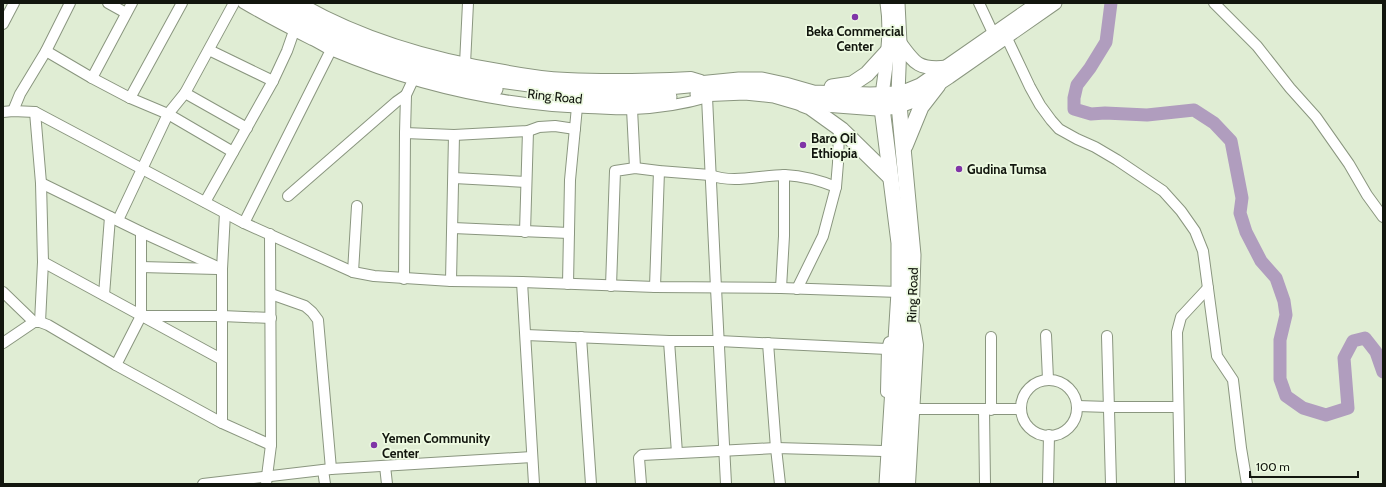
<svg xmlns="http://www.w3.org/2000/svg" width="1386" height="487" font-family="Cabin,sans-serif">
<rect width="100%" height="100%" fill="#e0edd4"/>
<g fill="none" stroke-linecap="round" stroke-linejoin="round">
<polyline stroke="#b09dbe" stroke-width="13" points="1111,3 1106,42 1090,68 1077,85 1074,98 1074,109 1091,114 1105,113 1147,115 1194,110 1214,123 1231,141 1242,198 1240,213 1246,232 1261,261 1276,278 1284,301 1286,315 1280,340 1280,379 1286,396 1303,408 1326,415 1348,408 1344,358 1353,341 1365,338 1376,352 1383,372"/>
<g stroke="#8a967f" stroke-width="12">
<g id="minor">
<polyline points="108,3 126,13"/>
<path d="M243 3C265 16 288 28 312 40 319 43 326 48 333 51 414 85 500 105 588 108 603 108 618 110 633 109 658 108 684 104 708 97"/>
<path d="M301 3C362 38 435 59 504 70 525 74 546 77 567 78 608 80 650 79 691 77L701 80"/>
<polyline points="979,3 993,33"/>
<polyline points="1214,3 1257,46 1290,88 1316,117 1349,164 1367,195 1383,217"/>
<polyline points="3,24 14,3"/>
<polyline points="1004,32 1030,87 1040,105 1051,120 1059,129 1077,139 1095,147 1117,160 1163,191 1181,211 1195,231 1203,251 1217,356 1233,380 1241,448 1247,484"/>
<polyline points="209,50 273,81"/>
<polyline points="46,51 92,78 130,98 168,114 233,152"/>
<polyline points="465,64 468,3"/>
<polyline points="92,78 132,3"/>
<polyline points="185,93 247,128"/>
<polyline points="707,97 716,288 726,484"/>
<polyline points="130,98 182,3"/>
<polyline points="632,109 635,168"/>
<polyline points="13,111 20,94 46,51 70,3"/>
<polyline points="3,112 13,111 35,112 244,223 353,272 374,276 451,281 522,282 655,287 781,288 899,292"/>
<polyline points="35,112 41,183 43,262 40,322"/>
<polyline points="405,133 454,135 528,131 539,127 555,126 575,129"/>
<polyline points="454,178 526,182"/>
<polyline points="41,183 141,232 222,269"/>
<polyline points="288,196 396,102 406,95"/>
<polyline points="205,202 273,81 287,51 294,31"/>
<polyline points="118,220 168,114 185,93 234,3"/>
<polyline points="244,223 331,50"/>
<polyline points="453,228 569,233"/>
<polyline points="525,232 528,131"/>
<polyline points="43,262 221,359"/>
<polyline points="141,267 217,269"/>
<polyline points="353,272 357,206"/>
<polyline points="404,279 405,133 406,95 413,80"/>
<polyline points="451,281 454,135"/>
<polyline points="522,282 534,484"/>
<polyline points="568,284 570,180 577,107"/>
<path d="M611 286 615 171 635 168 659 171 710 175C734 184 760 175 785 175 803 176 819 180 836 187"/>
<polyline points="655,287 659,171"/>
<polyline points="781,288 784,236 784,175"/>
<polyline points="797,289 823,236 836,187 838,163 839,128"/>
<polyline points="3,292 34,322"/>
<polyline points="271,294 305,306 312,312 318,320 331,469"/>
<polyline points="104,295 110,217"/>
<polyline points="143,316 222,316 271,318"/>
<polyline points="526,335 669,341 719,341 887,349"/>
<polyline points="1046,335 1048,379"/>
<polyline points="1107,336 1111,484"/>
<polyline points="581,337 591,484"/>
<polyline points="669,341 677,453"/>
<polyline points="3,343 34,322 40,322 48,325 116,365 222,423 271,445"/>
<polyline points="768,343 776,448 780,484"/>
<polyline points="116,365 141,316 141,232"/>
<circle cx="1049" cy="408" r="28"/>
<polyline points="886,392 887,349 889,342"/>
<polyline points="1077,406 1109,407 1178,407"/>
<polyline points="913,409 1021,409"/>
<polyline points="984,410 985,484"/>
<polyline points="991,410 991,337"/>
<polyline points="222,423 222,269 225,213"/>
<polyline points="385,466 387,484"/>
<polyline points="323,470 325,484"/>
<polyline points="203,484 331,469 532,457"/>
<polyline points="266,484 271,445 270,234"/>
<polyline points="641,484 639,458 642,455 776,448 883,451"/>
<polyline points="910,484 918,345 915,326"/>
<polyline points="1048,484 1049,435"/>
<polyline points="1180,484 1177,332 1181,317 1208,288"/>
</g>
</g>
<g stroke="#8a967f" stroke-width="15">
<g id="major">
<polyline points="898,3 900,43 898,94 920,85 1038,3"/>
<path d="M900 43C915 64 919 70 947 67"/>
<path d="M882 95C886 64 892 34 887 3"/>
<polyline points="900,106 911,102 949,77 1055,3"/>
</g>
</g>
<g stroke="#8a967f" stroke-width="17">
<g id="highway">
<path d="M261 3C294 21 327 40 362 54 404 70 451 81 495 89"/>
<polyline points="281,3 323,25 409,58 492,79 544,86 582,89 626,89 668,87 739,80 762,80 785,85 813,93 870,95 898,94 913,255 911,318 899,484"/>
<polyline points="832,87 852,84 867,74 888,51"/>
<polyline points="698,94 745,92 774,95 798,102 877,108 900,106"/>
<polyline points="567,98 617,99 669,97"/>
<polyline points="882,98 882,108 899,243 899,292 887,484"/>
<polyline points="802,104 810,107 842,130 890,177"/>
<polyline points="905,146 921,107 938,85"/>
</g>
</g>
<use href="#minor" stroke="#fff" stroke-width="10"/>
<use href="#major" stroke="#fff" stroke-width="13"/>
<use href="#highway" stroke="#fff" stroke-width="15"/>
</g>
<g fill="#8035a7" stroke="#edfae1" stroke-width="1.5">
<circle cx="855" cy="17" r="4"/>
<circle cx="803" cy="145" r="4"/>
<circle cx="959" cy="169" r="4"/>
<circle cx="374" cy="445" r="4"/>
</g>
<g text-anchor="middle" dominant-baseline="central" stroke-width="3.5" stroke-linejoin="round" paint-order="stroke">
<g font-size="13" font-weight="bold" fill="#12160e" stroke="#edfae1" text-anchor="start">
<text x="855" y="31" text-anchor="middle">Beka Commercial<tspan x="855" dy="15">Center</tspan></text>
<text x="811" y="138">Baro Oil<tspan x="811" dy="15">Ethiopia</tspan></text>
<text x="967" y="169">Gudina Tumsa</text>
<text x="382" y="438">Yemen Community<tspan x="382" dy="15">Center</tspan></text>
</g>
<g font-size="13" fill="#12160e" stroke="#edfae1">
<text transform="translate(555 96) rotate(6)">Ring Road</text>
<text transform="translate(912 295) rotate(-88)">Ring Road</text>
</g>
</g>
<rect width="1386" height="487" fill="none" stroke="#12160e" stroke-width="8"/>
<path d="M1250 471v6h108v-6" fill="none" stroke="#12160e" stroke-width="2"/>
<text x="1256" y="471" font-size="12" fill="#12160e" stroke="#edfae1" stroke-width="3" paint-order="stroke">100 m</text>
</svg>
